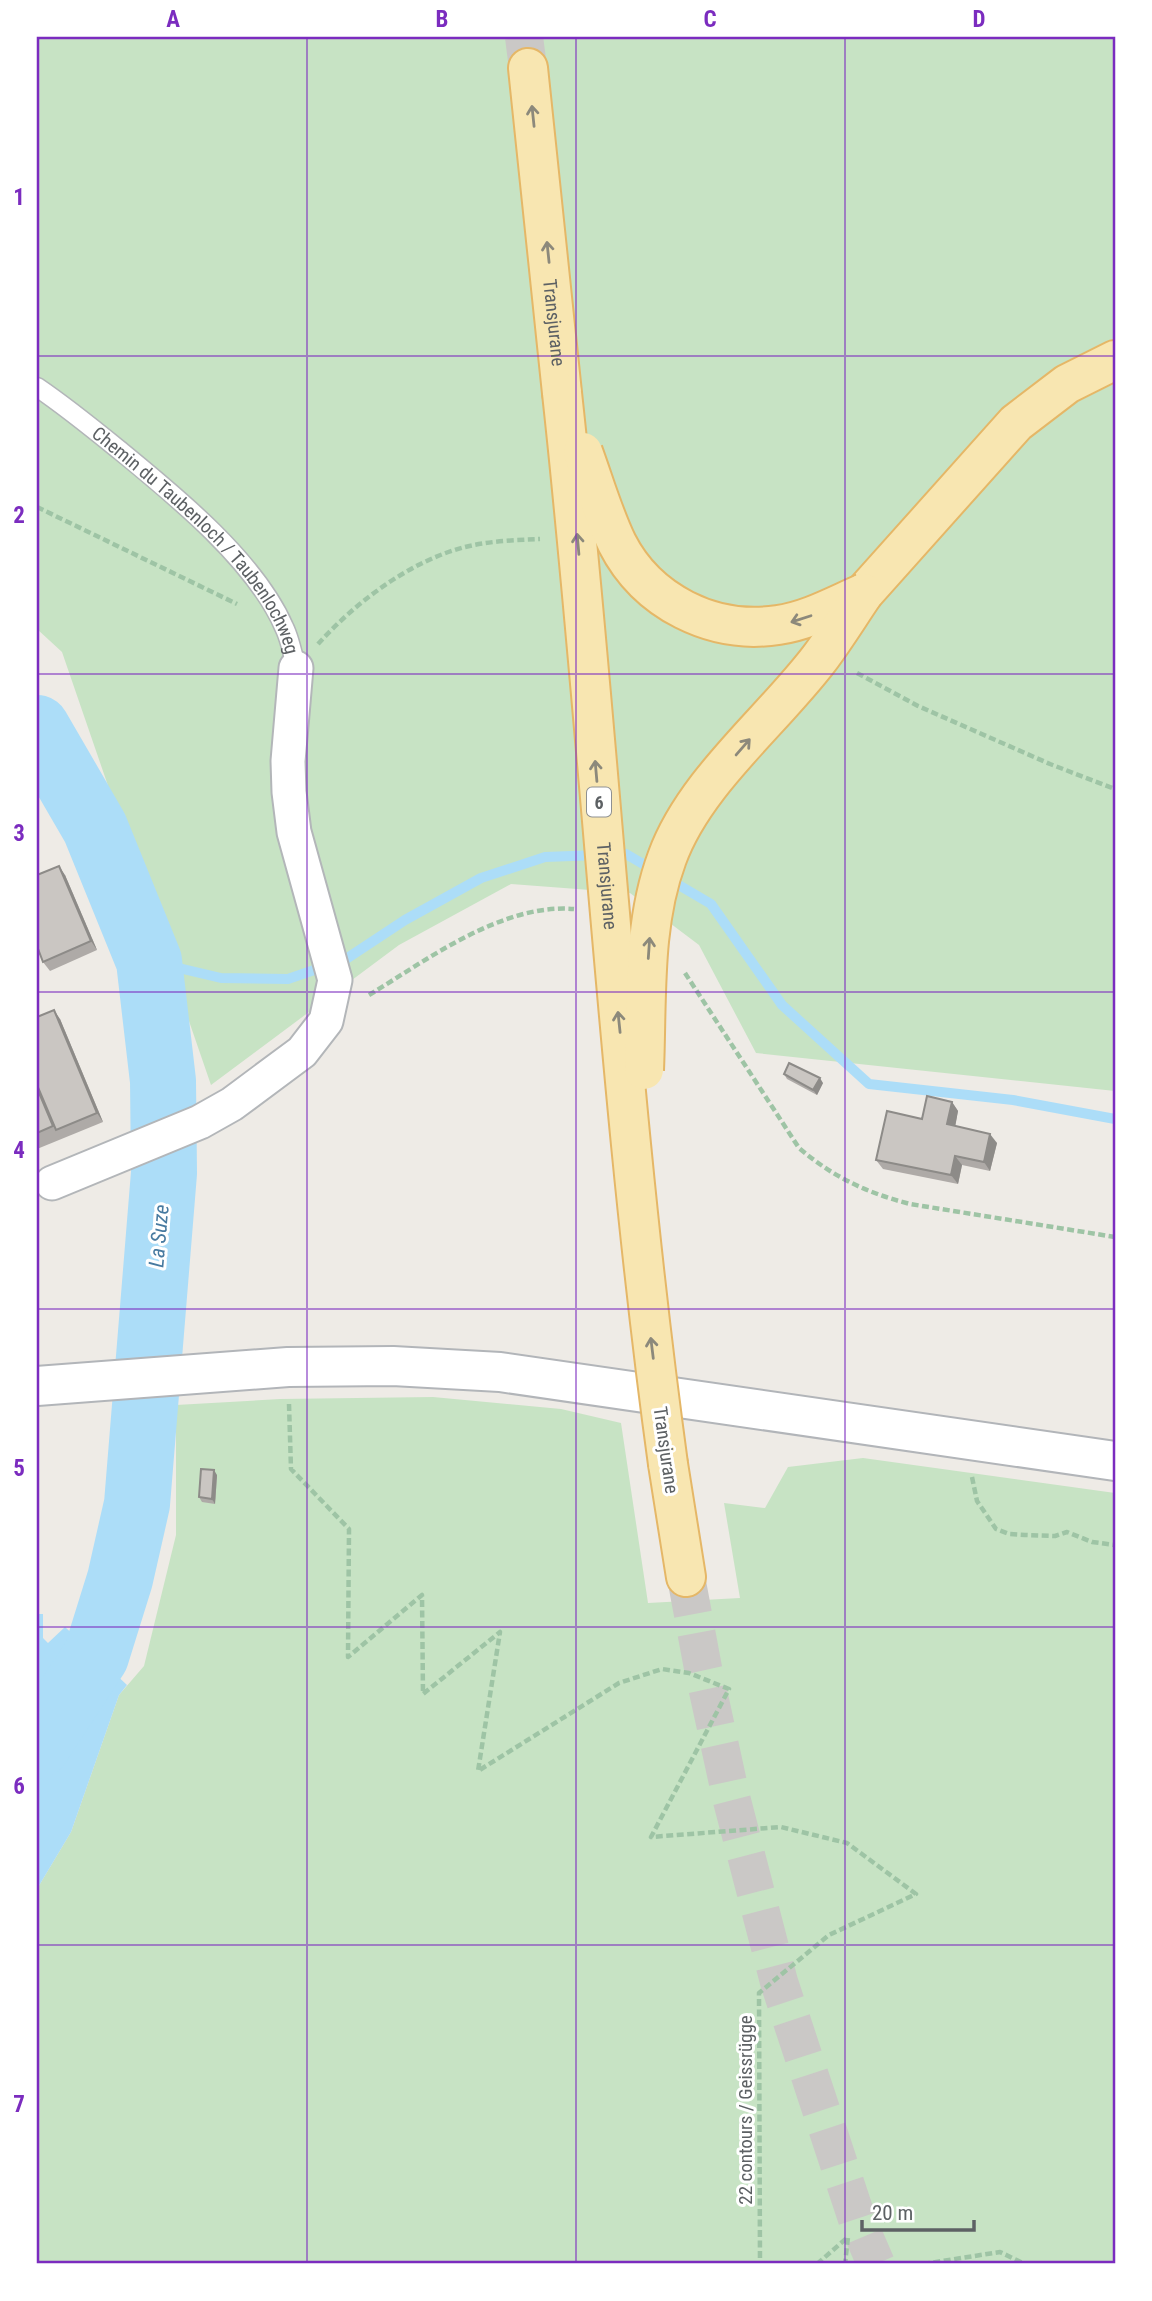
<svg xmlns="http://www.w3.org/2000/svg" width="1152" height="2301" font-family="'Roboto Condensed',sans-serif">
<rect width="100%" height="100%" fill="#eeebe6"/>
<g fill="#c7e3c4">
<polygon points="37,37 1115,37 1115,1091 756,1053 699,945 630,893 511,884 399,945 211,1085 62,652 37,629"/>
<polygon points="433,1397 561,1409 621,1423 648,1603 740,1598 724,1503 765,1508 788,1467 863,1458 1115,1493 1115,2264 37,2264 37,1889 71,1832 119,1695 144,1666 176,1535 176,1405 280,1399"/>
</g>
<polygon fill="#acddf8" points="37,1614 43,1614 43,1638 48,1643 65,1627 127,1685 119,1695 71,1832 37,1889"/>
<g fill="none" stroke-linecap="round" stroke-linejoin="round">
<polyline stroke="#acddf8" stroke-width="10" points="149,961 221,978 288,979 346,959 405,920 481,878 545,857 626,854 711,904 782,1005 869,1084 1013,1100 1115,1119"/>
<polyline stroke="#acddf8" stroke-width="66" points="37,728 95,828 149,961 163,1081 164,1173 137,1504 120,1579 96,1656 37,1746"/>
<g stroke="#cac8c6" stroke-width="38" stroke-dasharray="38 19" stroke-linecap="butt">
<polyline points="524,37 528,68"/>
<polyline points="686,1577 703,1668 731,1797 779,1982 858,2222 876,2264"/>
</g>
<g stroke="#b3b6b9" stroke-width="21">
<g id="service">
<path id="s1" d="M37 387C65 406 91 427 118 449 173 494 255 560 284 627 290 639 293 654 296 668"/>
</g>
</g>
<g stroke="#b3b6b9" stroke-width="37">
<polyline id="minor" points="52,1183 200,1122 232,1104 302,1052 326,1021 335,980 294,832 289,792 288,761 296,668"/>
</g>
<g stroke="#b2b5b9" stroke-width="42">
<polyline id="secondary" points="37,1386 288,1367 393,1366 500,1372 1115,1461"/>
</g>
<g stroke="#e5b767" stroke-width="42">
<g id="primary">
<path id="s2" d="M528 68 562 393"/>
<polyline points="864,593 1016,423 1067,384 1115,360"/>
<polyline points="668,1464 686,1577"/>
</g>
</g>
<g stroke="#9ec4a5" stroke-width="4.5" stroke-dasharray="7 3.5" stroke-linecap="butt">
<polyline points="37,507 237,604"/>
<path d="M318 644C356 602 410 561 465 547 489 541 516 540 540 539"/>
<polyline points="857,673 918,706 1050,764 1115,789"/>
<path d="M685 973 799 1148C833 1177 867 1193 910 1204L1115 1237"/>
<path d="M369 995C427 960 502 903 574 909"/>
<polyline points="289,1404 291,1469 349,1529 348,1657 422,1595 423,1694 500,1632 478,1771 619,1683 662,1669 689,1673 729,1689 651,1837 781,1827 847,1843 916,1894 829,1935 759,1993 760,2264"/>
<polyline points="972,1477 977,1501 996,1529 1009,1534 1025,1535 1055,1536 1067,1532 1092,1542 1115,1545"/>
<polyline points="817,2264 848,2237 845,2264"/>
<polyline points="923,2264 1000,2252 1025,2264"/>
</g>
<use href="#service" stroke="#fff" stroke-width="18"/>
<use href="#minor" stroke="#fff" stroke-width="33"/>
<use href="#secondary" stroke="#fff" stroke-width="38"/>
<use href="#primary" stroke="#f8e6b1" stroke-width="38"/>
<g stroke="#e5b767" stroke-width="42" stroke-linecap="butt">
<g id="primary-bridge">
<path id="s3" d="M562 393C601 749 619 1108 668 1464"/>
<path d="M583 452C594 482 603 514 617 543 647 602 713 635 778 625 808 621 836 605 864 593"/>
<path d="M644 1070C647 1000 642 925 667 858 694 783 771 722 819 659 835 638 849 615 864 593"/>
</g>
</g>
<use href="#primary-bridge" stroke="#f8e6b1" stroke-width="38"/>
</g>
<g fill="#aeaaa7">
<polygon points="65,875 97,950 50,971 43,962"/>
<polygon points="37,1017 60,1019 103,1122 37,1149"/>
<polygon points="784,1074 823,1083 817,1095 787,1079"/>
<polygon points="952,1102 958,1111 955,1126 997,1143 990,1171 962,1165 958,1184 883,1169 876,1160 922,1119"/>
<polygon points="217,1475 215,1504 202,1502 199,1497"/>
</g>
<g fill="#8d8b88">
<polygon points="59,866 65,875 97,950 91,941"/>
<polygon points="54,1010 60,1019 103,1122 97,1113"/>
<polygon points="820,1078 823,1083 817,1095 813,1090"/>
<polygon points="952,1102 958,1111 954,1133 947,1124"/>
<polygon points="990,1134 997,1143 990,1171 984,1162"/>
<polygon points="955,1156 962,1165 958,1184 951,1175"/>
<polygon points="214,1470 217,1475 215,1504 212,1499"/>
</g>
<g fill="#cac6c2" stroke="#8d8b88" stroke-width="2">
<polygon points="59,866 91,941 43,962 37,946 37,875"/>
<polygon points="54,1010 97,1113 56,1130 37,1085 37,1017"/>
<polygon points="789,1063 820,1078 813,1090 784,1074"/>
<polygon points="37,1088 53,1126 37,1133"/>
<polygon points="927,1096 952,1102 947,1124 990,1134 984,1162 955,1156 951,1175 876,1160 887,1111 922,1119"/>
<polygon points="201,1469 214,1470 212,1499 199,1497"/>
</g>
<defs><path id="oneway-shaft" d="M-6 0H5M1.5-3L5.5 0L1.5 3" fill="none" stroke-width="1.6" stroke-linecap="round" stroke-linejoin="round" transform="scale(1.75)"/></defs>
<g stroke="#8c897b">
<use href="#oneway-shaft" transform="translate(533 116) rotate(-96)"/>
<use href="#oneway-shaft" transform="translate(548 252) rotate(-96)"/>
<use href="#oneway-shaft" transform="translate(578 544) rotate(-95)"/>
<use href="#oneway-shaft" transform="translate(801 619) rotate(162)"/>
<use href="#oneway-shaft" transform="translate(743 747) rotate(-49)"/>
<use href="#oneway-shaft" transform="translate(596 771) rotate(-95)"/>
<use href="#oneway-shaft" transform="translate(649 948) rotate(-86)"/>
<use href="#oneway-shaft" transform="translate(619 1022) rotate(-96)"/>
<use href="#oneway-shaft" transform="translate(652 1348) rotate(-97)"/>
</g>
<path fill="none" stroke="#7b2cbf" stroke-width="2" stroke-opacity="0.55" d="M307 37V2264M576 37V2264M845 37V2264M37 356H1115M37 674H1115M37 992H1115M37 1309H1115M37 1627H1115M37 1945H1115"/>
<g text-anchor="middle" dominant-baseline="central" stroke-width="6" stroke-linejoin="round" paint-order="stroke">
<rect fill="#fff" stroke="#8e9092" stroke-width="2" x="587" y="787.5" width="24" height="29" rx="5"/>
<g font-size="18" font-weight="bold" fill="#5d6164">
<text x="599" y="802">6</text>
</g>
<g font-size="19" fill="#5d6164" stroke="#fff">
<text stroke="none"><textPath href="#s2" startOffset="256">Transjurane</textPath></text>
<text stroke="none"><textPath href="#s1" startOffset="224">Chemin du Taubenloch / Taubenlochweg</textPath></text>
<text stroke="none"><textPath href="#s3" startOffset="495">Transjurane</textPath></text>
<text transform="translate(666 1450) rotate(82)">Transjurane</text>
<text transform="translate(745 2110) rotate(-90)">22 contours / Geissrügge</text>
</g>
<g font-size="21" font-style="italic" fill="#477aa0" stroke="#fff">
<text transform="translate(159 1236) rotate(-85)">La Suze</text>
</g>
</g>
<rect width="1152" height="2301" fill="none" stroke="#ffffff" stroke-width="77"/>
<path d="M862 2220v10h112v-10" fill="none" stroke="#5d6164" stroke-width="3.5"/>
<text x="872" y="2220" font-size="21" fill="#5d6164" stroke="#ffffff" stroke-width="5" paint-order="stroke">20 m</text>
<rect x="38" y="38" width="1076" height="2224" fill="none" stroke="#7b2cbf" stroke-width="2.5"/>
<g font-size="23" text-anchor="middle" font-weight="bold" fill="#7b2cbf">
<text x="173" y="27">A</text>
<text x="442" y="27">B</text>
<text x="710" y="27">C</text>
<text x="979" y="27">D</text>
<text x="19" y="205">1</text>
<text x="19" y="523">2</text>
<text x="19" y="841">3</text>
<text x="19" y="1158">4</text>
<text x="19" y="1476">5</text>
<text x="19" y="1794">6</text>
<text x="19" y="2112">7</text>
</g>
</svg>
